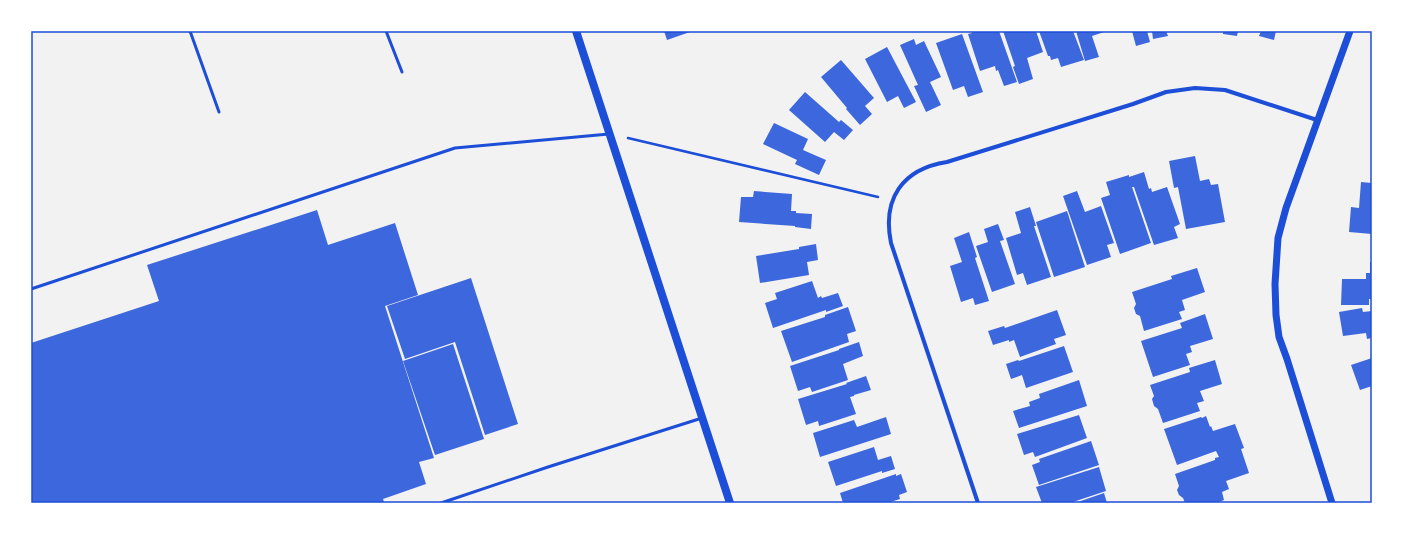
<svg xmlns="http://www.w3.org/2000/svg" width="1403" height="534" font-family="Helvetica,sans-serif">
<rect width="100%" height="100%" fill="#f2f2f2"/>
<g fill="#3d67dc">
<polygon points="664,31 690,31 690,32 667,40"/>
<polygon points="972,31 999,31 1017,82 1004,86 998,70 996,71 995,66 980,71 968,34 972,33"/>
<polygon points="1003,31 1036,31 1043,52 1027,58 1033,79 1019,84 1013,67 1015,66"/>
<polygon points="1039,31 1073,31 1084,60 1061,67 1058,58 1051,60 1050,56 1048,56"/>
<polygon points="1076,31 1107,31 1092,36 1099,57 1085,61"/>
<polygon points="1132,31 1147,31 1150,42 1136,46"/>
<polygon points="1152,31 1166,31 1168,36 1153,39"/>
<polygon points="1223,31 1238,31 1237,36 1223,34"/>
<polygon points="1261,31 1276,31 1274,40 1259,36"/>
<polygon points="962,34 983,92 968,97 964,86 953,90 936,43"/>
<polygon points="914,39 916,45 924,41 941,77 930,82 941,105 926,112 914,86 918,85 900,45"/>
<polygon points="887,47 916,102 904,108 898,96 887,102 865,59"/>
<polygon points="841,60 874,98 865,106 872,114 860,125 846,109 847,108 821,77"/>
<polygon points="805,92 839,122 841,120 853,130 844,140 834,132 825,142 789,110"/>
<polygon points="774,123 808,139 803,150 826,160 819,175 795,164 797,160 763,144"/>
<polygon points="1195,156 1200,181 1209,179 1211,185 1218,184 1225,222 1186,229 1178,187 1174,188 1169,161"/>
<polygon points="1144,172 1149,189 1151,188 1152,192 1167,187 1180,224 1174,227 1178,238 1154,245 1136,193 1134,187 1132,187 1151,243 1120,254 1101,198 1110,195 1106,182 1129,175 1129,177"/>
<polygon points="1361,182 1372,183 1372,234 1349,232 1351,207 1359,208"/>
<polygon points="754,191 792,194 791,211 796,211 796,213 812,214 811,229 795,227 795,226 739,222 741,197 753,197"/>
<polygon points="1077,191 1085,212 1101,206 1114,243 1107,245 1111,257 1087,265 1063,196"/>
<polygon points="1030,207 1036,226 1034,226 1051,277 1027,285 1023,273 1017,275 1006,238 1021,233 1015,212"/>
<polygon points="317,210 328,245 395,223 418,295 385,306 434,458 419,462 426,484 383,499 384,502 381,503 31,503 31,343 159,301 147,265"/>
<polygon points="1067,211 1085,267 1054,277 1036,222"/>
<polygon points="998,224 1004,240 1000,241 1015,284 992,292 976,246 988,242 984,229"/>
<polygon points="969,232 977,257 975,258 989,301 975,305 973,298 961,302 950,266 962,262 954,238"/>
<polygon points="816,244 818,260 807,262 809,275 760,283 756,256 799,249 799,247"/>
<polygon points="1370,262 1372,262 1372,299 1369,299 1369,305 1341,305 1342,279 1366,279 1366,273 1370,273"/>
<polygon points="1197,268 1205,292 1182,300 1185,310 1179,312 1182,319 1144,331 1140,316 1136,314 1134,308 1136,304 1132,292 1172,279 1171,276"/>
<polygon points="471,278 518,424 485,435 455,342 405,359 387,306"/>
<polygon points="812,281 818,298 821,296 822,298 838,293 843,306 826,312 826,310 773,328 765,303 777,299 775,293"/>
<polygon points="848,307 856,331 847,334 849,342 792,362 781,331 825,317 825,315"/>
<polygon points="1362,308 1363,312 1372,311 1372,338 1367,339 1366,333 1343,336 1339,312"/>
<polygon points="1057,310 1066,335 1054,339 1056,344 1020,357 1014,340 1009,342 1009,340 993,345 988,331 1004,326 1005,328"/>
<polygon points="1205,314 1213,339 1190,346 1192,352 1186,354 1190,365 1153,377 1141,341 1182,328 1180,323"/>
<polygon points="859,342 863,356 843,364 848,380 812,392 810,387 798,391 790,366 839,350 839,349"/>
<polygon points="453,344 484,439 435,455 403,361"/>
<polygon points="1064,346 1073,372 1026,388 1022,375 1011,379 1006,364 1018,360 1019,361"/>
<polygon points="1372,358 1372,386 1360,390 1351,365"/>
<polygon points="1215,360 1222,384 1200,391 1204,401 1197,403 1200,411 1163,423 1158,409 1154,406 1152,399 1154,396 1150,385 1190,372 1189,368"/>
<polygon points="866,376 871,390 854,395 854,396 850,397 856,414 819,426 818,421 806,425 798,399 847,384 846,383"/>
<polygon points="1079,380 1087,406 1019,428 1013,411 1030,406 1029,402 1040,398 1039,394"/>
<polygon points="1079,415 1087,438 1035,457 1033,452 1024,455 1017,434"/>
<polygon points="1206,416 1210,427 1211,426 1213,431 1235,424 1244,448 1241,449 1249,473 1226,481 1229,489 1222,492 1224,500 1217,503 1185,503 1183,498 1179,495 1177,490 1179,486 1175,474 1215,460 1215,458 1219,457 1216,451 1177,465 1164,429 1201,417 1202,418"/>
<polygon points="886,417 891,434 820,457 813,433 854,420 857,427"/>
<polygon points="1091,441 1099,465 1039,485 1032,465 1040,462 1039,459"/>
<polygon points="874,447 878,460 891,456 895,469 882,473 882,471 836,486 828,462"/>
<polygon points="1099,467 1106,491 1070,503 1042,503 1036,487"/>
<polygon points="896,474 896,476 901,474 907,492 899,495 900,499 887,503 843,503 840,493"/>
<polygon points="1104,493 1107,503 1075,503"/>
</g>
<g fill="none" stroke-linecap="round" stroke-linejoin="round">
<polyline stroke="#1d4ed8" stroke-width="2.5" points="628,138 878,197"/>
<g stroke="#1d4ed8" stroke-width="3">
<polyline points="190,31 219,112"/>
<polyline points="386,31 402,72"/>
<polyline points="31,289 455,148 609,134"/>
<polyline points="441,503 548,467 702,418"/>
</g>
<path stroke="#1d4ed8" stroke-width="4" d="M978 503 891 243C882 199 902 169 947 162L1133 104 1166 92 1195 88 1225 90 1317 120"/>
<polyline stroke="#1d4ed8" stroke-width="7" points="1332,503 1287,359 1279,337 1276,315 1275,284 1278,238 1286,208 1350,31"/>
<polyline stroke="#1d4ed8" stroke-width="8" points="576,31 730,503"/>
</g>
<rect width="1403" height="534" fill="none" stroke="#ffffff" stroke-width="64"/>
<rect x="32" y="32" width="1339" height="470" fill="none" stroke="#1d4ed8" stroke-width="1.5"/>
</svg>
